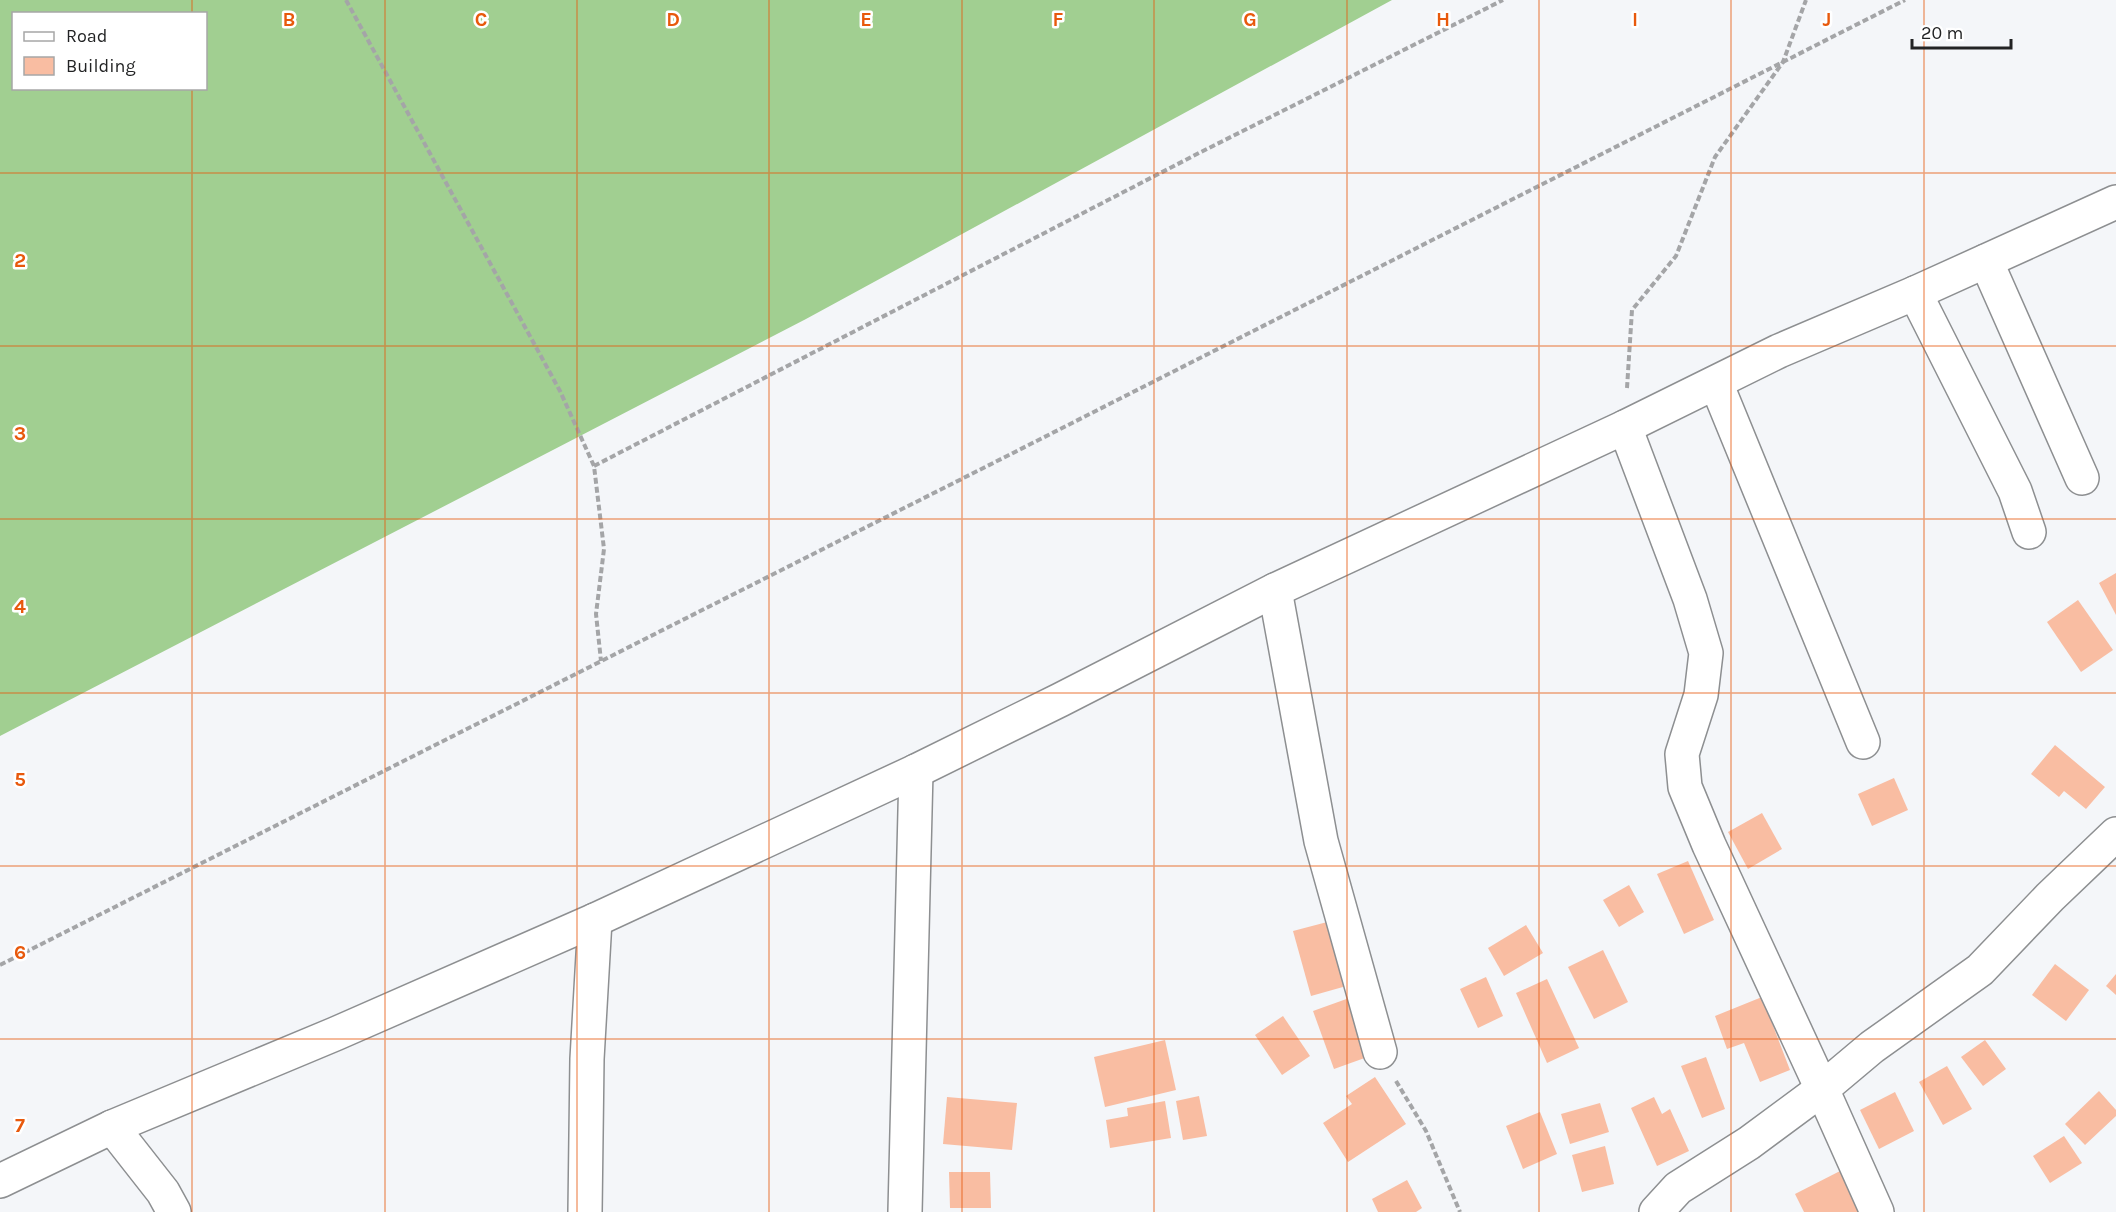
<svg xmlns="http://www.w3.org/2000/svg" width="2116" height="1212" font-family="Karla,sans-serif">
<rect width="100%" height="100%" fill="#f4f6f9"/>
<path fill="#a1cf91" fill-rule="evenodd" d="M0 0H1392L806 319 0 736ZM14 14H206V88H14Z"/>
<g fill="#f9bda2">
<polygon points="2116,573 2116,615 2099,583"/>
<polygon points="2078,600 2113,650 2081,672 2047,622"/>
<polygon points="2055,745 2105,787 2086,809 2064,791 2059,797 2031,774"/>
<polygon points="1894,778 1908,810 1872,826 1858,794"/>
<polygon points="1762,813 1782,849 1748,869 1728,832"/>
<polygon points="1688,861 1714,920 1684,934 1657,874"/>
<polygon points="1629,885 1644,912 1619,927 1603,900"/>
<polygon points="1331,921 1350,985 1311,996 1293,931"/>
<polygon points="1526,925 1543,953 1504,976 1488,948"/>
<polygon points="1603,950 1628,1002 1594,1019 1568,967"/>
<polygon points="2055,964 2089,990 2066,1021 2032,995"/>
<polygon points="2116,974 2116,995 2106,986"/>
<polygon points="1486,977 1503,1016 1478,1028 1460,989"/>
<polygon points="1547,979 1579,1048 1547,1063 1516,993"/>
<polygon points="1352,997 1373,1055 1334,1069 1313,1011"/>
<polygon points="1762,997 1790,1070 1760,1082 1744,1043 1727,1049 1715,1016"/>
<polygon points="1283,1016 1310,1056 1282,1075 1255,1035"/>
<polygon points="1165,1040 1176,1090 1105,1107 1094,1057"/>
<polygon points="1985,1040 2006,1069 1983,1086 1961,1057"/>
<polygon points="1706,1057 1725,1109 1702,1118 1681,1066"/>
<polygon points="1947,1066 1972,1109 1943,1125 1919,1082"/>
<polygon points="1375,1077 1406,1124 1348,1162 1323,1123 1352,1104 1346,1096"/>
<polygon points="2099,1091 2116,1110 2116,1116 2085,1145 2065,1124"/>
<polygon points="1895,1092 1914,1131 1879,1149 1860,1110"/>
<polygon points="1199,1096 1207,1136 1183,1140 1176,1101"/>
<polygon points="947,1097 1017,1103 1012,1150 943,1144"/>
<polygon points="1654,1097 1662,1114 1670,1109 1689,1151 1657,1166 1631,1108"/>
<polygon points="1165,1101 1171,1138 1110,1148 1106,1120 1128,1116 1127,1108"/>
<polygon points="1600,1103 1609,1132 1570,1144 1561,1114"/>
<polygon points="1540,1112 1557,1154 1523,1169 1506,1126"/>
<polygon points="2064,1136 2082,1163 2050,1183 2033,1156"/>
<polygon points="1605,1146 1614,1184 1582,1192 1572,1155"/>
<polygon points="1842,1170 1863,1212 1804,1212 1795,1194"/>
<polygon points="949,1172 990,1172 991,1208 950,1208"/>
<polygon points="1407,1180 1422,1208 1416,1212 1378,1212 1372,1199"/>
</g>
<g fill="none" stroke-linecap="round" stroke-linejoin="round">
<g stroke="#8d8f91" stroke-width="36">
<g id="minor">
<polyline points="1986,261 2082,478"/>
<polyline points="1915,293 2015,491 2029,532"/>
<polyline points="1716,383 1863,742"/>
<polyline points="1625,427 1690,599 1706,653 1701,695 1682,754 1685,787 1709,845 1822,1089 1877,1212"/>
<polyline points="1275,590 1321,841 1380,1052"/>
<polyline points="112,1127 163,1192 174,1212"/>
<polyline points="0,1181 112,1127 335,1034 595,920 916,771 1060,700 1275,590 1625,427 1779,351 1915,293 2116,202"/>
<polyline points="585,1212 587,1059 595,920"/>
<polyline points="905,1212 916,771"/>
<polyline points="1656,1212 1678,1188 1749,1143 1822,1089 1872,1047 1980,970 2050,897 2116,834"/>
</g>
</g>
<g stroke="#a4a5a7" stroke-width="4" stroke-dasharray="6 3" stroke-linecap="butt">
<polyline points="346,0 560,391 594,466 604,549 596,614 601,661"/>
<polyline points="1627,388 1632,310 1676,256 1715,157 1783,62 1806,0"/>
<polyline points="594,466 1199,153 1503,0"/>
<polyline points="0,965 1009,455 1905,0"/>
<polyline points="1396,1081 1426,1131 1460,1212"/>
</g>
<use href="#minor" stroke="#fff" stroke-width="33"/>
</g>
<path fill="none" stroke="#e8590c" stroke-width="1.5" stroke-opacity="0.55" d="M192 0V14M385 0V1212M577 0V1212M769 0V1212M962 0V1212M1154 0V1212M1347 0V1212M1539 0V1212M1731 0V1212M1924 0V1212M192 88V1212M0 173H2116M0 346H2116M0 519H2116M0 693H2116M0 866H2116M0 1039H2116"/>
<g font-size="20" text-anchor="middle" font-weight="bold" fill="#e8590c" stroke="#fff" stroke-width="5" stroke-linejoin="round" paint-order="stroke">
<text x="289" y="26">B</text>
<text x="481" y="26">C</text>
<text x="673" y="26">D</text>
<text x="866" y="26">E</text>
<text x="1058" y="26">F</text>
<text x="1250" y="26">G</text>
<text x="1443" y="26">H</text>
<text x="1635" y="26">I</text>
<text x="1827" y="26">J</text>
<text x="20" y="267">2</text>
<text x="20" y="440">3</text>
<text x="20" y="613">4</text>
<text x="20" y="786">5</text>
<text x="20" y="959">6</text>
<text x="20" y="1132">7</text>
</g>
<rect x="12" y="12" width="195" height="78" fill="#ffffff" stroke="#a7a7a7" stroke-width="1.5"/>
<rect x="24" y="32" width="30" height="9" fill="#ffffff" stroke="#a7a7a7" stroke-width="1.5"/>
<text x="66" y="42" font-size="18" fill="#222324">Road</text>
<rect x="24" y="57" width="30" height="18" fill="#f9bda2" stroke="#a7a7a7" stroke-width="1.5"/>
<text x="66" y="72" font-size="18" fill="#222324">Building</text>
<path d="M1912 39v9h99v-9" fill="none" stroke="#222324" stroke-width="3"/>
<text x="1921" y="39" font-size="18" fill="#222324" stroke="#ffffff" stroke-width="4.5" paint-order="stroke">20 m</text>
</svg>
